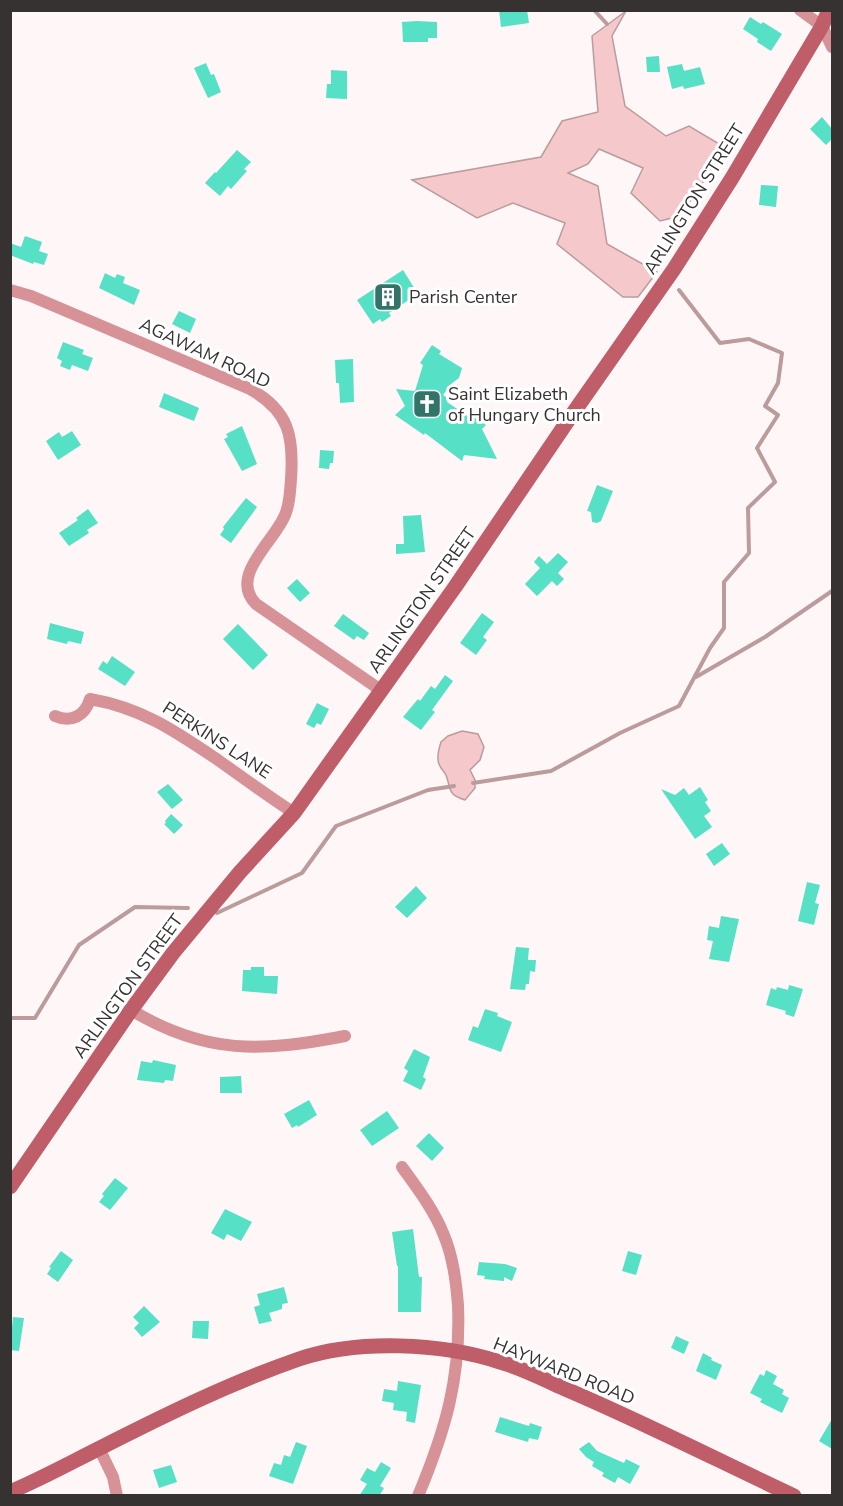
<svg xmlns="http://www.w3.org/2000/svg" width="843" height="1506" font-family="'Nunito Sans',sans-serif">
<rect width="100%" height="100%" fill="#fff7f7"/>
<g fill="#f5c8cb" stroke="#bc9b9d" stroke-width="1.5">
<polygon points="626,11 612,36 625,106 666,136 689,126 726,148 680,216 660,221 631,193 643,168 599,149 588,164 568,173 598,186 607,244 657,272 638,297 623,297 557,244 565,223 513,203 477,218 412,180 541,157 562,121 598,112 592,36"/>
<path d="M462 731 478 734 484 747 480 760 470 770 475 780V788L465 800C447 795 451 788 446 775 444 771 441 769 440 766 436 760 439 748 441 742L448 736Z"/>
</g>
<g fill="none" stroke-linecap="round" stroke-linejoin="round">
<g stroke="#bc9b9d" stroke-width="4">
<polyline points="594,10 607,24"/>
<polyline points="696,677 765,637 832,591"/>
<polyline points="473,783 551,771 620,733 679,706 710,648 724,628 724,582 749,553 748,508 775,482 757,448 778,415 765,406 778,383 782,353 749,339 720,343 679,290"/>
<polyline points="217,913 302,873 336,826 428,790 454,786"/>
<polyline points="10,1018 35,1018 79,945 135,907 188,908"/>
</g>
</g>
<g fill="#56e0c6">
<polygon points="499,10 527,10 529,23 501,27"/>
<polygon points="750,17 761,24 763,22 782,34 771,51 757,42 758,39 743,29"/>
<polygon points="417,21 437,22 437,38 428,38 428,42 403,42 402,22"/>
<polygon points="659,56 660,72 647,72 646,57"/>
<polygon points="206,63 211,75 214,74 221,92 208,98 194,68"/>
<polygon points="682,64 684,71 700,67 705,84 684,89 683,86 672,89 667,67"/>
<polygon points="331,70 347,71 347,99 326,98 327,84 331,84"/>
<polygon points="822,117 832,129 832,139 826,145 810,129"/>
<polygon points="237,150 251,162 244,169 247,171 231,189 228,186 220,196 205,183 215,172 216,173"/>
<polygon points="761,185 778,186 776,207 759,205"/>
<polygon points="25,236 42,242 39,251 48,254 44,265 34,262 33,264 10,255 10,243 21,247"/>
<polygon points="403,270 418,294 389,313 391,316 382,322 380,319 373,324 357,300"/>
<polygon points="105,273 115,278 117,274 125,277 123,283 140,290 134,305 99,288"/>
<polygon points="179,311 196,319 190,333 172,324"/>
<polygon points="63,342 84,350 82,354 93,358 88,371 72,365 70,370 60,366 62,361 57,358"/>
<polygon points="432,345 441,351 439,354 462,368 459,378 451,384 443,395 449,399 447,402 469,417 471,414 486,425 482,429 497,459 464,455 462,461 425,433 424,435 395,415 405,406 396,389 415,391 423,365 420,363"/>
<polygon points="353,359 354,402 340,403 339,383 336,383 335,360"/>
<polygon points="164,393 199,408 194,421 159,407"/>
<polygon points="242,426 257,464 242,471 224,439 228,437 226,434"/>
<polygon points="72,431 81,445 58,460 46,441 59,432 62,437"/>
<polygon points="320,450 334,451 333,463 330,463 329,469 319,468"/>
<polygon points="597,485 613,491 601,521 597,523 592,522 591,512 587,511"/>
<polygon points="246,498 257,507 231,543 220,535 224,529 223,527"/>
<polygon points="88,509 98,523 87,530 89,533 69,546 59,533 78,520 76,518"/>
<polygon points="421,515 425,552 396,554 396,544 404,544 403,516"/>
<polygon points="558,553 568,562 558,573 564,579 557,586 552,581 537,596 525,584 540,568 534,562 539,556 547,564"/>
<polygon points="297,579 310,593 300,602 287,588"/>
<polygon points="482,613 494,622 483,637 487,640 476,655 460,643"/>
<polygon points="343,614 369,633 364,640 357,636 354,640 334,626"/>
<polygon points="50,623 84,632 81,644 68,641 67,644 47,639"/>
<polygon points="238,624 268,655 253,670 223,639"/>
<polygon points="112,656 135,672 125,686 98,669 103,661 107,664"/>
<polygon points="445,675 453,681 432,710 435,712 421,730 403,717 418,699 420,701 431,686 435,689"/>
<polygon points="317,703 329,709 321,725 317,723 314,728 306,724"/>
<polygon points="168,784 183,800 172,809 157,792"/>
<polygon points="700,787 708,800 705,802 711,811 704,816 712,827 695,839 661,789 675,795 684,788 689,795"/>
<polygon points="171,814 183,825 174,834 164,824 166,823 165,821"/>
<polygon points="722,843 730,854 714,866 706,854"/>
<polygon points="807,882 820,885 815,903 819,904 814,925 798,921"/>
<polygon points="416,886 427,898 407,918 395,907"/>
<polygon points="721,916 739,919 729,962 709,959 713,941 707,940 709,926 719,928"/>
<polygon points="516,947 529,948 528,960 536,960 535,972 530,971 529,984 526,984 525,990 510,989"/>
<polygon points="251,967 264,967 264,976 278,976 277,994 242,991 243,970 251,970"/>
<polygon points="789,985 803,989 794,1017 785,1014 786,1011 766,1005 771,988 776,990 777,987 788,990"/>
<polygon points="485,1009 498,1013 497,1016 512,1022 501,1052 468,1040 473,1026 478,1028"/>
<polygon points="414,1049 430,1057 423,1077 426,1079 421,1090 403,1081 408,1071 404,1068"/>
<polygon points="153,1060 176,1065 173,1081 165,1080 164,1083 137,1080 141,1061 152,1063"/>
<polygon points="241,1076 242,1093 220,1093 220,1077"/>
<polygon points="309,1100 317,1115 298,1127 297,1125 292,1128 284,1114"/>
<polygon points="387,1111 399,1128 372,1146 360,1130"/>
<polygon points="429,1133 444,1148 432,1161 416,1146"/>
<polygon points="115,1178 128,1188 110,1210 99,1202 104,1196 102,1194"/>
<polygon points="225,1209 252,1222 241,1241 227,1234 224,1240 211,1233"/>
<polygon points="413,1229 419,1277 422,1277 421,1312 398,1312 398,1266 397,1266 392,1232"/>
<polygon points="61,1251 73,1260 58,1282 47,1274 51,1268 49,1267"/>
<polygon points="628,1251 642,1255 636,1275 622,1271"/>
<polygon points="479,1262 505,1264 517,1268 512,1281 504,1277 504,1281 484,1279 485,1276 477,1275"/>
<polygon points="284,1287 288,1303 282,1304 282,1309 269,1313 272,1321 259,1324 254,1307 260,1305 257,1294"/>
<polygon points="144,1306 160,1322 142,1337 134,1328 139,1323 133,1317"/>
<polygon points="13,1317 24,1318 19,1351 10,1350"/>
<polygon points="193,1321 209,1321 208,1339 192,1338"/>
<polygon points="676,1336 689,1342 684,1354 671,1348"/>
<polygon points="703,1353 712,1358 711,1360 722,1365 716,1380 696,1371"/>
<polygon points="766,1370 777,1376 773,1384 784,1390 782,1394 789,1398 782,1413 760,1402 762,1399 750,1393 760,1374 764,1376"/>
<polygon points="398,1381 421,1385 415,1423 406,1421 407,1412 393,1410 394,1403 382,1401 384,1389 397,1391"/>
<polygon points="500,1417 529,1426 530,1423 542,1427 538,1440 529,1438 528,1442 495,1432"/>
<polygon points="832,1419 832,1449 819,1441"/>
<polygon points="296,1442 307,1446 293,1484 269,1476 274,1463 281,1465 284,1455 290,1457"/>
<polygon points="589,1442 597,1451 624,1463 626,1459 640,1466 630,1484 618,1477 615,1483 602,1476 604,1473 592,1466 594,1462 586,1457 579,1449"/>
<polygon points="381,1462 391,1468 380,1486 384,1488 379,1496 359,1496 367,1484 360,1480 367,1468 375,1472"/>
<polygon points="171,1465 177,1482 159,1488 153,1470"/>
</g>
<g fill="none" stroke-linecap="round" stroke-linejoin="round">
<g stroke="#d69297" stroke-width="12">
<polyline points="800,10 822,26 832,47"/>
<path d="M10 290 31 296 250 389C289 411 294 436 291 479 290 491 290 504 285 515 275 541 228 576 256 604L382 691"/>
<path d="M55 716C71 723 85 716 90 699 142 708 175 731 218 760 243 778 268 796 294 813"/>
<path d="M131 1010C206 1055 262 1052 345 1036"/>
<path d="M402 1167C417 1188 434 1210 443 1233 453 1256 456 1281 458 1305 461 1377 446 1429 418 1496"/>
<polyline points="99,1448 113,1477 117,1496"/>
</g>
<g stroke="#bf5d68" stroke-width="15">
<polyline points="10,1187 131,1010 173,953 240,872 294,813 455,587 569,419 674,269 732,178 822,26 829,10"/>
<path d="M10 1492C41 1479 70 1463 100 1448 165 1415 230 1383 299 1359 358 1339 441 1343 500 1362 522 1368 543 1379 563 1388 641 1421 717 1460 794 1496"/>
</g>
</g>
<defs>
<g id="building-square" transform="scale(1.5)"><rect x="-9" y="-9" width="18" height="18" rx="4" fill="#327568" stroke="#fff"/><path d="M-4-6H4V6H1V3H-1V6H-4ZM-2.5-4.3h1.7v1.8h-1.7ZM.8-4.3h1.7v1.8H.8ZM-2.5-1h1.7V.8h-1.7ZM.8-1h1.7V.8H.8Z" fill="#fff"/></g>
<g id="church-square" transform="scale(1.5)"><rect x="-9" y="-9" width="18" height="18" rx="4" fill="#327568" stroke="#fff"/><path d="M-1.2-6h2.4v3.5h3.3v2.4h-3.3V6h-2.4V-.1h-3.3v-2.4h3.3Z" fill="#fff"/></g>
</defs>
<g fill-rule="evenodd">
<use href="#building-square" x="388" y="297"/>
<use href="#church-square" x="427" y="404"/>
</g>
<g text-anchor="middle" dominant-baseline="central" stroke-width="6" stroke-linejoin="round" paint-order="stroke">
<g font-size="18" fill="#373232" stroke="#fff">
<text transform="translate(694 199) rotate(-58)">ARLINGTON STREET</text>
<text transform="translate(205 353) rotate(25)">AGAWAM ROAD</text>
<text transform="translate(422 600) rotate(-55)">ARLINGTON STREET</text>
<text transform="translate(217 740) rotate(33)">PERKINS LANE</text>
<text transform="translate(128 986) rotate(-54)">ARLINGTON STREET</text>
<text transform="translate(564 1371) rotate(22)">HAYWARD ROAD</text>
</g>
<g font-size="18" fill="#373232" stroke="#fff" text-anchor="start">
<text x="409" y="297">Parish Center</text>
<text x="448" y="394">Saint Elizabeth<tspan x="448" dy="21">of Hungary Church</tspan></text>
</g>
</g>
<rect width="843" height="1506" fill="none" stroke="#373232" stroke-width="24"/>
</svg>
